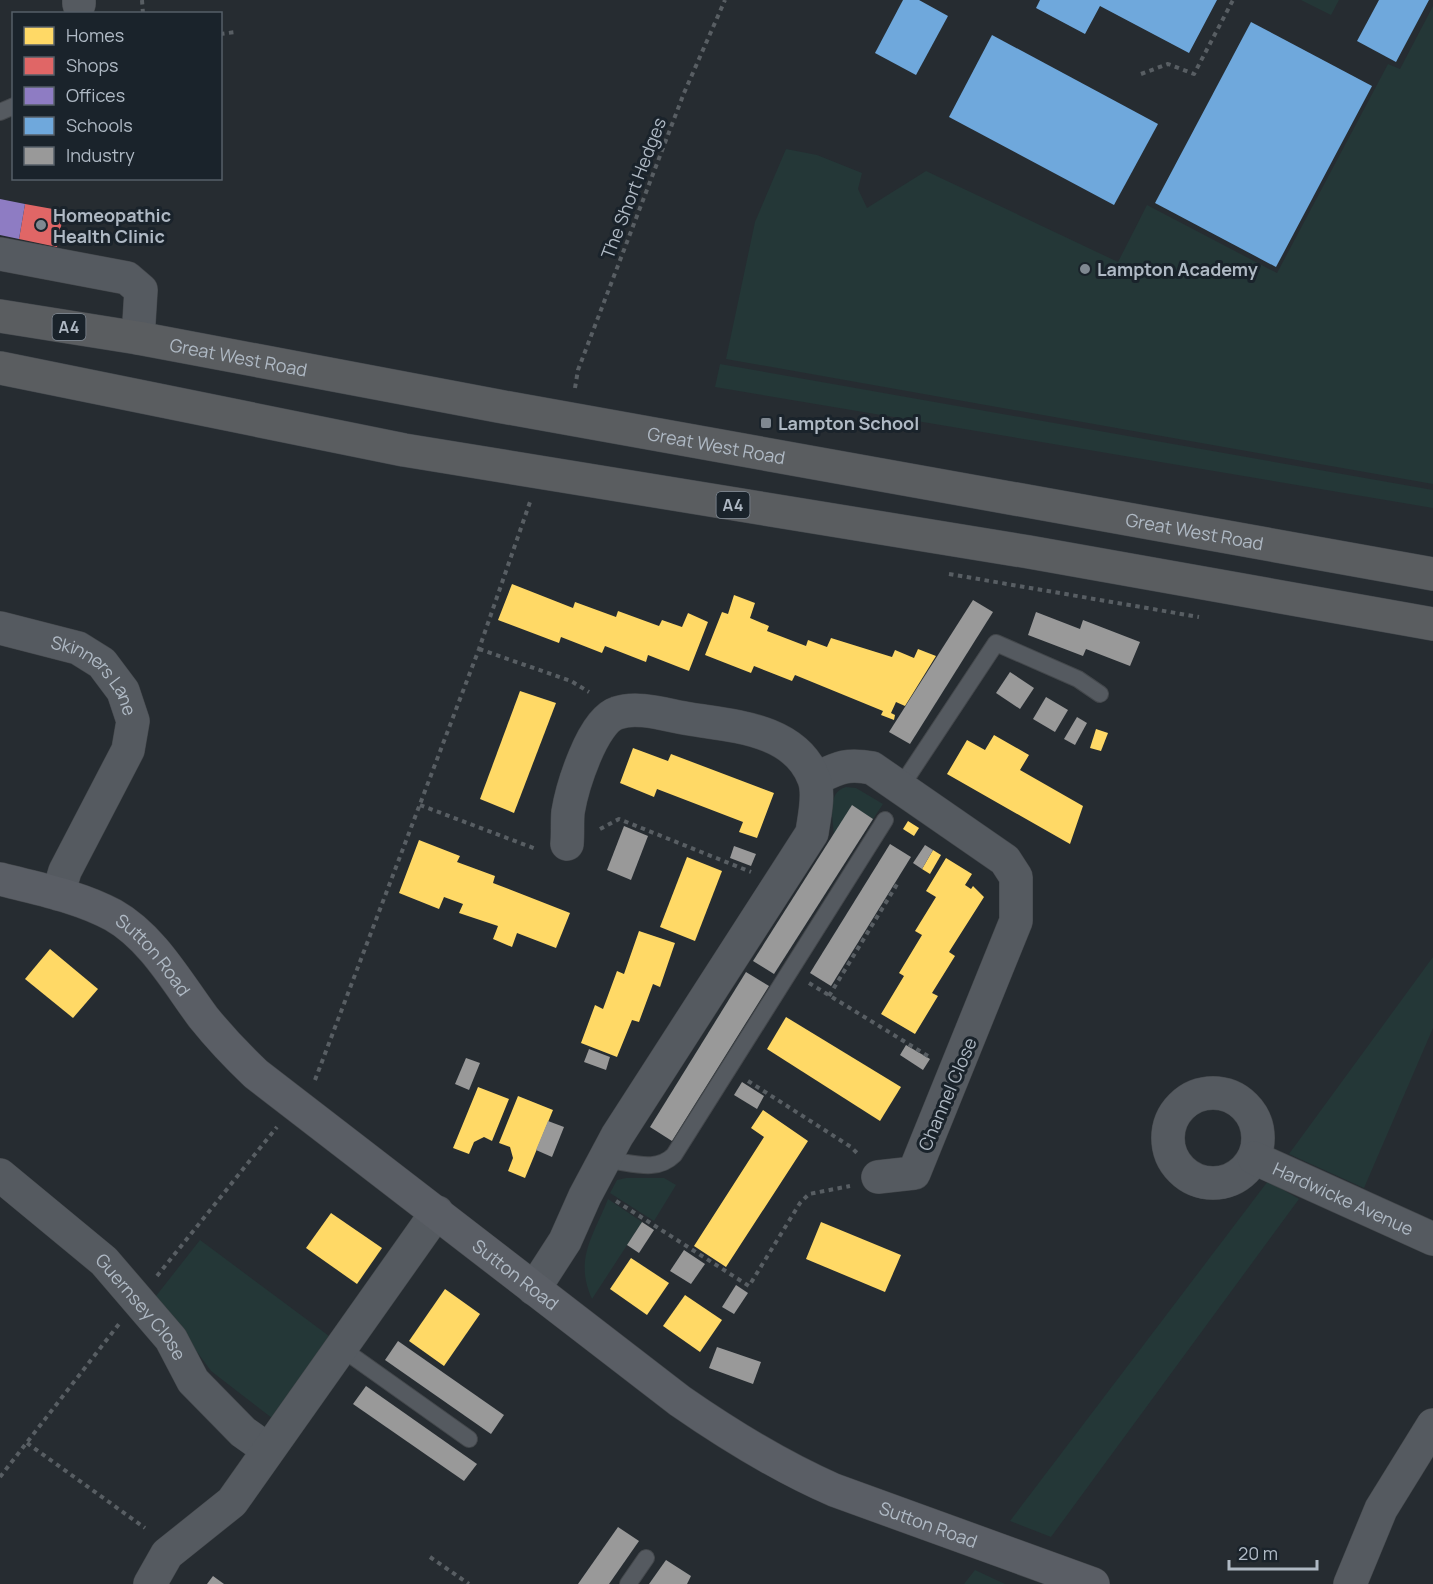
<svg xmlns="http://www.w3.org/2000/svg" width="1433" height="1584" font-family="Manrope,sans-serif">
<rect width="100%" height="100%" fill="#262c31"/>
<g fill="#243737">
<polygon points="1301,0 1339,0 1331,15"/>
<polygon points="1433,6 1433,484 726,359 755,222 786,149 817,155 862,173 858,189 867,208 926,171 1118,262 1147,205 1277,273 1388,64 1400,69"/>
<polygon points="720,364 1433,490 1433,508 715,387"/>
<path d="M846 787 856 788 883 804 873 819 852 806 834 835C833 817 826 793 846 787Z"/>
<polygon points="1433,957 1433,1028 1364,1188 1289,1154"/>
<polygon points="626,1178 664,1178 676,1185 654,1221 610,1193 617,1180"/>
<polygon points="1268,1181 1299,1199 1051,1537 1010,1521"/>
<path d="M608 1199 642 1222 592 1299C574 1259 593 1237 608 1199Z"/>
<polygon points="200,1240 329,1336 272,1418 211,1371 156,1296"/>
<polygon points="975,1570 1005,1584 964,1584"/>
</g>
<g fill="#ffd966">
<polygon points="512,584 573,608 575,602 616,617 618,611 659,626 662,620 682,627 688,613 708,622 689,671 648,655 646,662 605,646 602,653 561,637 559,643 498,620"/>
<polygon points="734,595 755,603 750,618 769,626 767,631 806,646 808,640 827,647 831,638 892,657 895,650 914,658 918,649 936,656 905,706 896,702 891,713 895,715 894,720 881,715 883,711 795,675 792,681 754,666 751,673 705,655 722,612 728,614"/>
<polygon points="520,691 556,703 514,813 480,799"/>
<polygon points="1096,729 1108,733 1101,751 1090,748"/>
<polygon points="994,735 1029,755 1020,770 1083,806 1070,844 947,774 967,740 985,750"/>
<polygon points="633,748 668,761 671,754 774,793 757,838 739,832 743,822 657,789 654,797 620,783"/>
<polygon points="908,821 919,828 914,836 903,829"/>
<polygon points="419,840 460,856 457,862 495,876 493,883 570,913 556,948 517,933 512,947 493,939 498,926 459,913 463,904 444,897 439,909 399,893"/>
<polygon points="933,850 941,855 930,874 922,869"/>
<polygon points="687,857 722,871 695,941 660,927"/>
<polygon points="946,858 972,874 965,885 971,889 973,886 984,897 949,952 955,956 932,993 938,996 915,1034 881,1014 904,976 899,973 922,935 915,931 936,897 926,891"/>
<polygon points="639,931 675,943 660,987 653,984 639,1022 632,1020 617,1057 581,1043 595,1005 603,1009 617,971 624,974"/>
<polygon points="50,949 98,989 73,1018 25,979"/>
<polygon points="786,1017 901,1087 880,1121 767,1049"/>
<polygon points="478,1087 509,1099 492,1141 484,1137 474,1142 469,1154 453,1148"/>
<polygon points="518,1096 553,1110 525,1178 508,1171 513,1158 510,1147 499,1143"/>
<polygon points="763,1110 808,1141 726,1267 694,1246 764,1137 751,1128"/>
<polygon points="331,1213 382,1248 357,1284 306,1248"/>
<polygon points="821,1222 901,1255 885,1292 806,1259"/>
<polygon points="631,1258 669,1283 647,1315 610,1289"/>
<polygon points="445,1289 480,1314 444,1366 409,1341"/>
<polygon points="685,1295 722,1320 700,1352 663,1326"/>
</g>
<polygon fill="#e06666" points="25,204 64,211 57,247 19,239"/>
<polygon fill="#8e7cc3" points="0,199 25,204 19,239 0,235"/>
<g fill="#6fa8dc">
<polygon points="903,0 919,0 948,16 916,75 875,53"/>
<polygon points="1040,0 1217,0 1189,53 1100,6 1085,34 1036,8"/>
<polygon points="1379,0 1429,0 1396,62 1357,41"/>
<polygon points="1251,22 1372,86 1276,267 1155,203"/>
<polygon points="992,35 1158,124 1114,205 949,117"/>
</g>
<g fill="#999">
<polygon points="973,600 993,612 910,744 889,732"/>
<polygon points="1036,612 1080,629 1083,620 1140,642 1130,666 1086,649 1083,656 1028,635"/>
<polygon points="1010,672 1034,688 1020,709 996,693"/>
<polygon points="1046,697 1068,710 1055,732 1033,719"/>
<polygon points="1077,717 1087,723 1075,745 1064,739"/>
<polygon points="852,805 873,819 774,974 753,961"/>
<polygon points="624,826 648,836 631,880 607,870"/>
<polygon points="890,844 911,857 831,986 810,973"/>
<polygon points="925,845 933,850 922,869 913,863"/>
<polygon points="734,846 756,854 751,866 730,858"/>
<polygon points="746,972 769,986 672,1141 650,1127"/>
<polygon points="906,1045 930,1059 923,1070 900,1055"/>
<polygon points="589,1049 610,1057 606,1070 584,1062"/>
<polygon points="466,1058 480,1063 469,1090 455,1084"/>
<polygon points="742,1082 764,1096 757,1109 734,1095"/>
<polygon points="548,1121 564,1127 552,1157 536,1150"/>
<polygon points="642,1222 654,1230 639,1253 627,1245"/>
<polygon points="684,1250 705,1264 691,1284 670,1271"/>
<polygon points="736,1285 748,1293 734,1314 722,1307"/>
<polygon points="398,1341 504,1415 491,1434 385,1360"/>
<polygon points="717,1347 761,1362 753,1384 709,1368"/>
<polygon points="366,1386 477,1464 464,1481 353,1404"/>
<polygon points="618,1527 639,1541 609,1584 578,1584"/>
<polygon points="666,1560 691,1576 687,1584 649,1584"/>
<polygon points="213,1576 224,1584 207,1584"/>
</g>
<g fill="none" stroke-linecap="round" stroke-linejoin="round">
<g stroke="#44484c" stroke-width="18">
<g id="lane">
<polyline points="0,112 14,106"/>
<polyline points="900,788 996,643 1078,679 1100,694"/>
<path d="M604 1160C629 1161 655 1174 674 1155L885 820"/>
<polyline points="341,1348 469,1439"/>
<polyline points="628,1584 646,1558"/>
</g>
</g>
<g stroke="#44484c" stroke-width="34">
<g id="street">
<polyline points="79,0 79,4"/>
<polyline points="0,254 127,278 141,290 138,338"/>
<path id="s1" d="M0 628 78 648 102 663 123 691 133 721 128 750 65 871 58 894"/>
<path d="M815 779C838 768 846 763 872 768L1005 860 1016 877V921L914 1173 878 1177"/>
<circle cx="1213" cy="1138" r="45"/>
<path id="s2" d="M1254 1158 1433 1239"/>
<path id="s3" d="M0 1175 104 1261 171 1339 193 1381 243 1432 267 1449"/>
<path d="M534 1289 565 1241 585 1196 617 1136 812 833C814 817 820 795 814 779 796 729 733 726 690 719 669 716 638 705 617 713 592 721 572 788 568 812 567 822 568 834 567 844"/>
<polyline points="150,1584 167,1554 232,1502 437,1212"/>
<polyline points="1350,1584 1381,1509 1433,1425"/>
</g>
</g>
<g stroke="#44484c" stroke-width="34">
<g id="secondary">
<path id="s4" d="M0 879C38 889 78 896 113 915 152 937 177 982 203 1017 219 1037 237 1056 256 1074L680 1401C729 1435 779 1466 834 1490L1093 1584"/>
</g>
</g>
<g stroke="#43484d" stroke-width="34">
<g id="highway">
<path id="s5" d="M0 316 138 338 498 406 1433 574"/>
<polyline points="0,368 404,450 1029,552 1433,624"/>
</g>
</g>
<g stroke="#585e63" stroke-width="4" stroke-dasharray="4.5 4.5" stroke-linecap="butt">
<polyline points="142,0 143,14"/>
<polyline points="220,34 236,32"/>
<polyline points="1141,74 1168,64 1194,74 1233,0"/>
<polyline points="575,388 578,370 684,93 725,0"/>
<polyline points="949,574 1199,617"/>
<polyline points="479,649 571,681 589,692"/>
<polyline points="420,805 536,849"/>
<polyline points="600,829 619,819 751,872"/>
<polyline points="809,983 928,1056"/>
<polyline points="829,996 899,881"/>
<polyline points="315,1080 479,649 530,502"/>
<polyline points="748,1081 851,1147 859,1155"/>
<polyline points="616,1201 749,1286 800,1203 809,1194 850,1186"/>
<polyline points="157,1276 277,1127"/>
<polyline points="27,1443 145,1528"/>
<polyline points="0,1477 119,1324"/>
<polyline points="430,1557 469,1584"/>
</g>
<use href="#lane" stroke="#555a60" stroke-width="16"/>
<use href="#street" stroke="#555a60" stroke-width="33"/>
<use href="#secondary" stroke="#5a5e65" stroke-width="33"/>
<use href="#highway" stroke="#5a5d60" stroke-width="33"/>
</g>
<g fill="#7f8891" stroke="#1a232b" stroke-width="2">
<circle cx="41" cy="225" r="6"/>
<circle cx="1085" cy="269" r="6"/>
<rect x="760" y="417" width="12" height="12" rx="3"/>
</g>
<g text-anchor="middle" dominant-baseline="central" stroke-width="6" stroke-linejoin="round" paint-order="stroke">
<g fill="#1a232b" stroke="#828c96" stroke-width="1.5">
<rect x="52.5" y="314" width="33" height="26" rx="4.5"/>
<rect x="716.5" y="492" width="33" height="26" rx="4.5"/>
</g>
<g font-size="16" font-weight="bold" fill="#afb9c4">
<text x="69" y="327">A4</text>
<text x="733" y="505">A4</text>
</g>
<g font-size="18" fill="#afb9c4" stroke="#1a232b">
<text transform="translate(633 188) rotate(-69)">The Short Hedges</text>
<text stroke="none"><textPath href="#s5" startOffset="242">Great West Road</textPath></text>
<text stroke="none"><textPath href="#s5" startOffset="728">Great West Road</textPath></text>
<text stroke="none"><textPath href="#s5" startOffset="1214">Great West Road</textPath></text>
<text stroke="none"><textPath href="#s1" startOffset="111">Skinners Lane</textPath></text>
<text stroke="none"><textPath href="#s4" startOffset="176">Sutton Road</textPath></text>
<text transform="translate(947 1094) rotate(-67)">Channel Close</text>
<text stroke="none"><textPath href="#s2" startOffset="98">Hardwicke Avenue</textPath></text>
<text stroke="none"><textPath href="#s4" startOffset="662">Sutton Road</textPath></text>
<text stroke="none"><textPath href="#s3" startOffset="194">Guernsey Close</textPath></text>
<text stroke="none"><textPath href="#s4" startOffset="1148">Sutton Road</textPath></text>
</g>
<g font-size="18" font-weight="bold" fill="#afb9c4" stroke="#1a232b" text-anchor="start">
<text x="53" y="215">Homeopathic<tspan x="53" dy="21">Health Clinic</tspan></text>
<text x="1097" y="269">Lampton Academy</text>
<text x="778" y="423">Lampton School</text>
</g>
</g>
<rect x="12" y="12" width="210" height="168" fill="#1a232b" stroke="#565f68" stroke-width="1.5"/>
<rect x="24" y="27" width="30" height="18" fill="#ffd966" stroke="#565f68" stroke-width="1.5"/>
<text x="66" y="42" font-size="18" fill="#afb9c4">Homes</text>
<rect x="24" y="57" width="30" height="18" fill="#e06666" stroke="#565f68" stroke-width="1.5"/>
<text x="66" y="72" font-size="18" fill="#afb9c4">Shops</text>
<rect x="24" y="87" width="30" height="18" fill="#8e7cc3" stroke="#565f68" stroke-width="1.5"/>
<text x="66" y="102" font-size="18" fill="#afb9c4">Offices</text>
<rect x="24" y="117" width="30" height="18" fill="#6fa8dc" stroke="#565f68" stroke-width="1.5"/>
<text x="66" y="132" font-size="18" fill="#afb9c4">Schools</text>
<rect x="24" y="147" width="30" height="18" fill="#999999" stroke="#565f68" stroke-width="1.5"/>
<text x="66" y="162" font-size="18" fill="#afb9c4">Industry</text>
<path d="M1229 1560v9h88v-9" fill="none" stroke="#afb9c4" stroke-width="3"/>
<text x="1238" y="1560" font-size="18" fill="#afb9c4" stroke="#1a232b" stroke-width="4.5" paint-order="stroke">20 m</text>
</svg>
